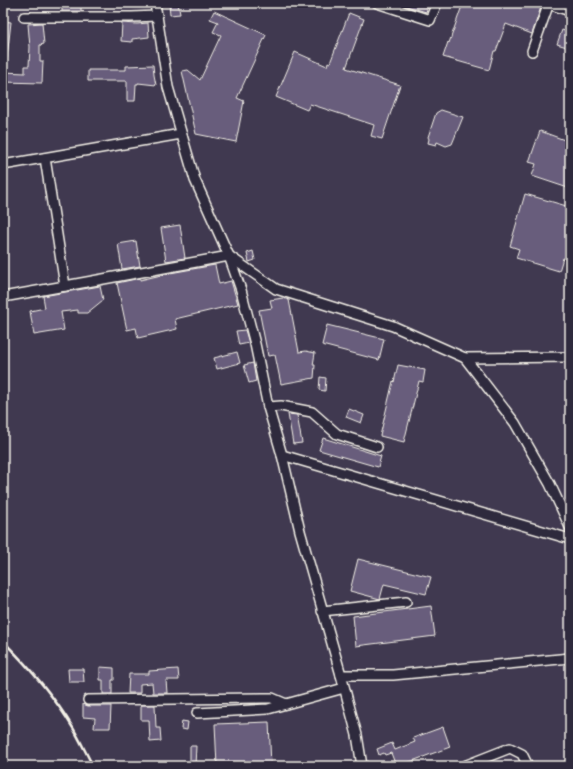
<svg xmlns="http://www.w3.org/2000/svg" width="573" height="769" font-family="Mynerve,sans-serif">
<rect width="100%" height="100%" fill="#403950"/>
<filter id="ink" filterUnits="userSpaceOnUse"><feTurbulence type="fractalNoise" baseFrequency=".025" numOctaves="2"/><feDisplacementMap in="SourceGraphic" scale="8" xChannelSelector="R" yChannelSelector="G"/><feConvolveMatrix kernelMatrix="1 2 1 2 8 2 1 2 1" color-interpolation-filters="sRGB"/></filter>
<g filter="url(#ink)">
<g fill="#675d7b" stroke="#f4f1e8">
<rect x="62" y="3" width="19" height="8"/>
<polygon points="169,3 178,3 180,14 170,15"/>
<polygon points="401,3 429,3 426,12 400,4"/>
<polygon points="463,3 534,3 541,5 541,7 532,34 506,24 496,51 494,51 489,70 443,57 448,42 449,43"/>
<polygon points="214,11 266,35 237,98 244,101 236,142 196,134 182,71 188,70 200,80 221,35 213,32 218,22 210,19"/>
<polygon points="349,13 364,19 346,68 400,85 382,139 371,136 374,125 310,104 307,110 276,97 295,52 327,66 328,62 330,63"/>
<polygon points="3,21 11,22 7,58 3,58"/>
<polygon points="42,23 44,44 40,45 40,61 43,61 42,83 3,82 3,72 25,73 25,66 29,66 30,47 28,24"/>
<polygon points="122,23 137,24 148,23 149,37 132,39 132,42 121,41"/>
<polygon points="562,30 570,33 570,48 557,44"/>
<polygon points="153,65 154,75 156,85 138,83 138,84 136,84 135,101 127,101 127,81 88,81 88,70 126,70 126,66"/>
<polygon points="441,110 463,117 452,144 446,146 437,142 436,145 428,143 429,139 428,137 436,113"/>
<polygon points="540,131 570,142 570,182 568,188 532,176 536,164 529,162"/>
<polygon points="525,194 570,207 570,260 563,258 559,271 516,258 519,249 510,246"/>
<polygon points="180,225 185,258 166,261 161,228"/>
<polygon points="136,241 140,266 122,269 118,244"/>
<polygon points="253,251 255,260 249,262 247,253"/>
<polygon points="215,265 219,284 231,281 238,304 175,319 177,329 138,338 136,328 127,330 117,283 140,278 140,280 170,273"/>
<polygon points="100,286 103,300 87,313 78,313 78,310 61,312 64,330 34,335 30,311 45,308 43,296"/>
<polygon points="283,298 289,300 299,352 306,351 315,353 313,365 315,365 314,378 281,384 275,355 268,356 259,310 272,308 270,300"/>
<polygon points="327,325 384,339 379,360 322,345"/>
<polygon points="245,330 249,343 239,345 236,331"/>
<polygon points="237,352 240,363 217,369 214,358"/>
<polygon points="253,363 256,381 249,383 244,365"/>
<polygon points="398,365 425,370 423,382 419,381 404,442 380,436 393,381 394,382"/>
<polygon points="320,377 326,378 325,391 319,390"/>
<polygon points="349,409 364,415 361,423 346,417"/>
<polygon points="288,414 297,415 302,443 293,444"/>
<polygon points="323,438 381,456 378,467 319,450"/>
<polygon points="358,559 431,577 426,594 384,584 380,599 350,591"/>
<polygon points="431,606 435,636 356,646 353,616"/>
<polygon points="100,667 114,668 114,680 112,680 112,694 103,694 103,680 100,680"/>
<polygon points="68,669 83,669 84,682 69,682"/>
<polygon points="178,669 179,680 166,680 167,693 153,693 152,683 140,684 140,693 128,693 129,674 149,674 149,671"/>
<polygon points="83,704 88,706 111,706 110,728 94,728 95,718 83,717"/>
<polygon points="141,705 155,705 156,728 160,728 161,741 150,742 149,720 141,720"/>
<polygon points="182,721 188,722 187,730 181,729"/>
<polygon points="269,722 271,766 217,766 215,724"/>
<polygon points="443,727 450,747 399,766 396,766 391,753 385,755 384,753 379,755 377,749 392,743 395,750 415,742 413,738"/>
<polygon points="190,746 196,746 195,766 190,766"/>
</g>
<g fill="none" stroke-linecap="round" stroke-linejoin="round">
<g stroke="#f4f1e8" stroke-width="12">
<g id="minor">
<polyline points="155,3 168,87 195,180 229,256 241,290 255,344 268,407 282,455 300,531 341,675 357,735 362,766"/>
<polyline points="377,3 430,20 437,3"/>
<polyline points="546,3 570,11"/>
<polyline points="24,17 132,17 157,16"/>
<polyline points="532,51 549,3"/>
<polyline points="45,158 65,286"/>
<polyline points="3,165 181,134"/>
<polyline points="3,297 65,286 229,256 276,289 393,326 465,358 515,423 550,484 570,527"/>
<polyline points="465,358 570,357"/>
<polyline points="268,407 281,406 312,412 337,434 377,447"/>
<polyline points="282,455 570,539"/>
<polyline points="322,611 406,602"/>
<polyline points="341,675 393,675 570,658"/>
<polyline points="88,700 262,698 272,698 286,704"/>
<polyline points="197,713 268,709 344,688"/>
<polyline points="464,766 510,748 522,754 528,766"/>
</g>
</g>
<use href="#minor" stroke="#2f2a3d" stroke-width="9"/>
<path stroke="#f4f1e8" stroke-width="2.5" d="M3 641C29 667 54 696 73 728 80 740 86 753 93 766"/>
</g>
</g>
<rect width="573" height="769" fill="none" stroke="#2f2a3d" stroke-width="16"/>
<rect x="8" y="8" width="557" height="753" fill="none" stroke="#f4f1e8" stroke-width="1.5" filter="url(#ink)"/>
</svg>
